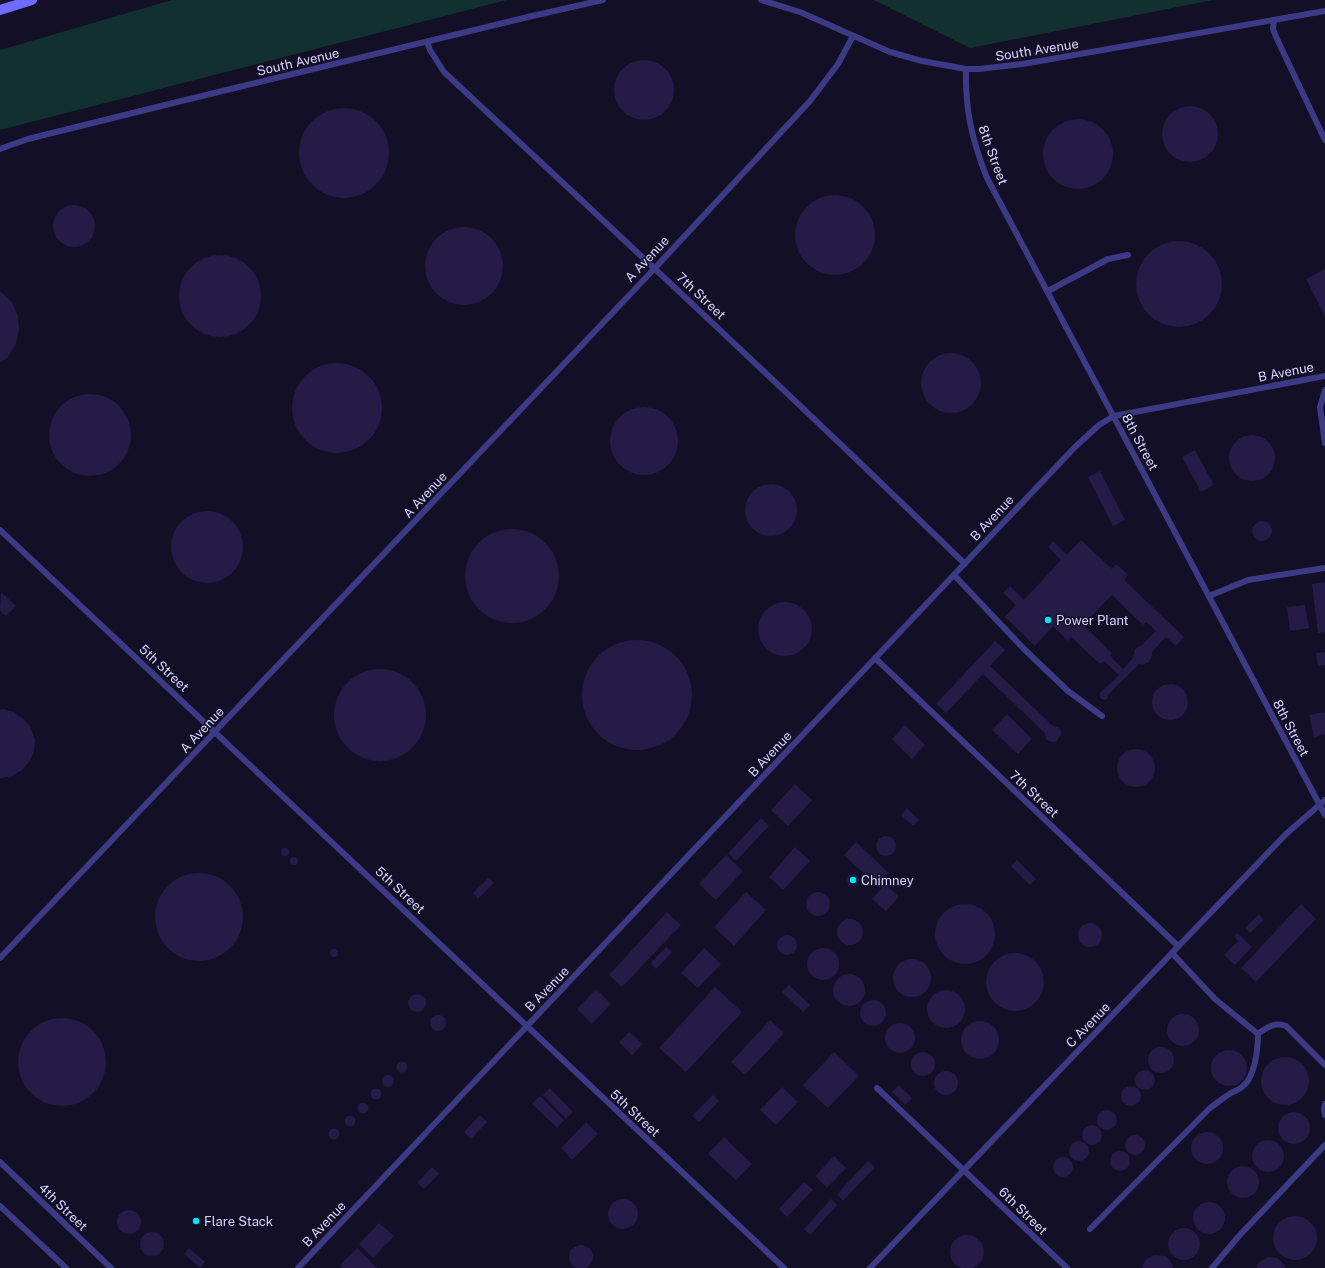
<svg xmlns="http://www.w3.org/2000/svg" width="1325" height="1268" font-family="'Public Sans',sans-serif">
<rect width="100%" height="100%" fill="#130f26"/>
<g fill="#12302f">
<polygon points="172,0 507,0 0,130 0,50"/>
<polygon points="874,0 1213,0 970,48"/>
</g>
<g fill="#241b47" fill-rule="evenodd">
<circle cx="644" cy="90" r="30"/>
<circle cx="1190" cy="134" r="28"/>
<circle cx="344" cy="153" r="45"/>
<circle cx="1078" cy="154" r="35"/>
<circle cx="835" cy="235" r="40"/>
<circle cx="74" cy="226" r="21"/>
<circle cx="464" cy="266" r="39"/>
<circle cx="1179" cy="284" r="43"/>
<circle cx="220" cy="296" r="41"/>
<polygon points="1325,269 1325,316 1306,279"/>
<polygon points="0,291 12,302 18,316 19,330 16,344 8,357 0,363"/>
<circle cx="951" cy="383" r="30"/>
<circle cx="337" cy="408" r="45"/>
<circle cx="90" cy="435" r="41"/>
<circle cx="644" cy="441" r="34"/>
<circle cx="1252" cy="458" r="23"/>
<polygon points="1195,450 1214,485 1201,492 1182,457"/>
<polygon points="1100,471 1125,520 1113,526 1088,477"/>
<circle cx="771" cy="510" r="26"/>
<circle cx="207" cy="547" r="36"/>
<circle cx="1262" cy="531" r="10"/>
<circle cx="512" cy="576" r="47"/>
<path d="M1081 540 1112 569 1116 564 1128 575 1124 580 1184 637 1176 646 1166 637 1152 652V656L1149 662 1143 665 1139 664 1108 695 1107 699 1104 700 1100 698V693L1119 675 1104 661 1100 664 1071 637 1068 641 1053 626 1035 646 1005 617 1016 605 1003 593 1010 586 1024 600 1061 560 1048 547 1053 541 1067 555ZM1112 595 1143 625 1146 622 1156 631 1142 645 1135 649 1133 658 1123 669 1110 656 1112 653 1083 625Z"/>
<polygon points="1325,582 1325,632 1318,633 1312,584"/>
<polygon points="1,592 16,606 6,616 0,611"/>
<circle cx="785" cy="629" r="27"/>
<polygon points="1305,605 1309,628 1290,631 1287,607"/>
<circle cx="637" cy="695" r="55"/>
<polygon points="995,641 1005,650 990,666 1052,725 1058,727 1060,729 1061,734 1057,741 1054,742 1049,741 1046,739 1045,733 983,674 946,713 936,704"/>
<polygon points="1325,652 1325,665 1318,666 1316,653"/>
<circle cx="380" cy="715" r="46"/>
<circle cx="1170" cy="702" r="18"/>
<polygon points="3,709 14,712 24,719 31,728 35,740 34,751 29,762 22,770 12,776 2,778 0,778 0,710"/>
<polygon points="1325,712 1325,734 1314,737 1309,715"/>
<polygon points="1007,714 1032,739 1018,754 992,730"/>
<polygon points="905,725 925,745 912,759 892,739"/>
<circle cx="1136" cy="768" r="19"/>
<polygon points="795,784 812,800 788,826 771,810"/>
<polygon points="907,808 919,820 913,826 901,815"/>
<polygon points="761,818 769,826 736,861 728,853"/>
<circle cx="886" cy="846" r="10"/>
<polygon points="856,842 889,873 877,886 844,855"/>
<polygon points="795,847 810,861 783,890 769,877"/>
<circle cx="285" cy="852" r="4"/>
<polygon points="726,855 743,871 716,900 699,884"/>
<circle cx="294" cy="861" r="4"/>
<polygon points="1017,860 1036,879 1030,885 1011,866"/>
<circle cx="199" cy="917" r="44"/>
<circle cx="853" cy="880" r="6"/>
<polygon points="489,877 494,883 478,899 473,893"/>
<polygon points="885,884 899,897 886,911 872,899"/>
<polygon points="746,892 766,910 734,946 714,927"/>
<circle cx="818" cy="904" r="12"/>
<polygon points="1301,904 1316,919 1256,982 1241,968"/>
<circle cx="965" cy="934" r="30"/>
<polygon points="667,912 681,925 622,987 609,975"/>
<polygon points="1259,914 1264,920 1250,933 1245,928"/>
<circle cx="850" cy="932" r="13"/>
<circle cx="1090" cy="935" r="12"/>
<polygon points="1237,933 1252,947 1235,965 1224,955 1238,941 1234,936"/>
<circle cx="787" cy="945" r="10"/>
<polygon points="666,947 672,952 656,969 650,964"/>
<circle cx="823" cy="964" r="16"/>
<polygon points="704,948 721,964 698,988 681,973"/>
<circle cx="334" cy="953" r="4"/>
<circle cx="1015" cy="982" r="29"/>
<circle cx="912" cy="978" r="19"/>
<circle cx="849" cy="990" r="16"/>
<polygon points="789,985 810,1005 803,1012 782,992"/>
<polygon points="715,987 742,1012 686,1072 659,1048"/>
<polygon points="596,989 611,1004 592,1024 577,1009"/>
<circle cx="946" cy="1009" r="19"/>
<circle cx="417" cy="1003" r="9"/>
<circle cx="873" cy="1013" r="13"/>
<circle cx="1183" cy="1030" r="16"/>
<circle cx="438" cy="1023" r="8"/>
<circle cx="62" cy="1062" r="44"/>
<polygon points="770,1020 784,1033 745,1075 731,1062"/>
<circle cx="980" cy="1040" r="19"/>
<circle cx="900" cy="1038" r="15"/>
<polygon points="629,1032 643,1044 632,1055 619,1042"/>
<circle cx="1161" cy="1060" r="13"/>
<circle cx="1229" cy="1068" r="18"/>
<circle cx="923" cy="1064" r="12"/>
<polygon points="834,1052 859,1076 828,1108 803,1085"/>
<circle cx="1285" cy="1081" r="24"/>
<circle cx="402" cy="1067" r="5.5"/>
<circle cx="1145" cy="1080" r="10"/>
<circle cx="946" cy="1083" r="12"/>
<circle cx="388" cy="1081" r="6"/>
<polygon points="899,1085 912,1098 905,1105 892,1092"/>
<circle cx="1131" cy="1096" r="10"/>
<polygon points="782,1087 798,1102 776,1125 760,1110"/>
<polygon points="550,1088 573,1112 566,1119 543,1095"/>
<circle cx="376" cy="1094" r="5.5"/>
<polygon points="713,1095 719,1101 699,1122 692,1116"/>
<polygon points="540,1096 564,1120 557,1128 532,1104"/>
<circle cx="363" cy="1108" r="5.5"/>
<circle cx="1107" cy="1120" r="10"/>
<circle cx="1294" cy="1128" r="16"/>
<polygon points="480,1115 487,1122 471,1139 464,1132"/>
<circle cx="350" cy="1121" r="5.5"/>
<polygon points="586,1122 598,1134 572,1160 561,1148"/>
<circle cx="1092" cy="1135" r="10"/>
<circle cx="334" cy="1134" r="5.5"/>
<circle cx="1207" cy="1148" r="16"/>
<circle cx="1135" cy="1145" r="10"/>
<polygon points="724,1137 752,1164 736,1180 708,1154"/>
<circle cx="1268" cy="1156" r="16"/>
<circle cx="1079" cy="1151" r="10"/>
<circle cx="1120" cy="1161" r="10"/>
<polygon points="834,1156 846,1168 827,1188 815,1176"/>
<circle cx="1063" cy="1167" r="10"/>
<polygon points="868,1161 875,1167 843,1201 837,1194"/>
<circle cx="1243" cy="1182" r="16"/>
<polygon points="432,1167 439,1174 424,1189 417,1183"/>
<polygon points="804,1182 813,1190 787,1217 779,1209"/>
<polygon points="831,1199 837,1205 810,1235 804,1229"/>
<circle cx="623" cy="1214" r="15"/>
<circle cx="1209" cy="1218" r="16"/>
<circle cx="129" cy="1222" r="12"/>
<circle cx="1295" cy="1238" r="22"/>
<circle cx="196" cy="1221" r="4"/>
<polygon points="379,1223 394,1236 373,1258 359,1244"/>
<circle cx="1184" cy="1244" r="16"/>
<circle cx="152" cy="1244" r="12"/>
<circle cx="967" cy="1252" r="17"/>
<circle cx="581" cy="1257" r="12"/>
<polygon points="189,1248 205,1262 200,1268 184,1254"/>
<polygon points="357,1248 377,1268 343,1268 340,1265"/>
<polygon points="1154,1255 1165,1256 1169,1259 1174,1268 1142,1268 1145,1260"/>
<polygon points="1267,1257 1277,1258 1281,1261 1286,1268 1256,1268 1259,1262"/>
</g>
<g fill="none" stroke-linecap="round" stroke-linejoin="round">
<g stroke="#3d3a85" stroke-width="6">
<polyline points="761,0 800,12 890,52 922,61 966,69 979,69 1023,64 1325,11"/>
<polyline points="1274,20 1273,29 1277,39 1325,140"/>
<path d="M427 42 430 50 444 72C619 235 794 398 965 564"/>
<path d="M966 69C965 110 972 140 987 178L1325 815"/>
<polyline points="0,149 28,139 161,106 532,16 603,0"/>
<polyline points="1048,291 1108,259 1128,255"/>
<polyline points="1325,390 1320,407 1325,443"/>
<polyline points="0,530 784,1268"/>
<polyline points="954,575 1024,649 1068,691 1102,716"/>
<polyline points="1209,596 1248,580 1325,568"/>
<polyline points="875,658 1178,946"/>
<path d="M1172 953 1215 999 1258 1034C1267 1027 1275 1022 1286 1026L1325 1065"/>
<polyline points="0,958 655,268 810,101 838,64 853,36"/>
<polyline points="877,1088 1067,1268"/>
<polyline points="1325,1104 1324,1109 1325,1115"/>
<polyline points="0,1162 111,1268"/>
<polyline points="0,1206 66,1268"/>
<path d="M1090 1229 1210 1108C1217 1103 1223 1098 1231 1093 1234 1091 1239 1090 1242 1087 1255 1078 1258 1049 1258 1034"/>
<polyline points="298,1268 1075,447 1099,425 1114,416 1325,376"/>
<polyline points="870,1268 1286,834 1325,800"/>
<polyline points="1212,1268 1238,1237 1325,1145"/>
</g>
<polyline stroke="#6f6bff" stroke-width="10" points="0,10 32,0"/>
</g>
<g fill="#00e5ff" stroke="#130f26" stroke-width="1.5">
<circle cx="1048" cy="620" r="4"/>
<circle cx="853" cy="880" r="4"/>
<circle cx="196" cy="1221" r="4"/>
</g>
<g text-anchor="middle" dominant-baseline="central" stroke-width="3" stroke-linejoin="round" paint-order="stroke">
<g font-size="13" fill="#d9d4ff" stroke="#130f26">
<text transform="translate(1037 50) rotate(-9)">South Avenue</text>
<text transform="translate(298 62) rotate(-13)">South Avenue</text>
<text transform="translate(993 155) rotate(70)">8th Street</text>
<text transform="translate(647 259) rotate(-47)">A Avenue</text>
<text transform="translate(701 296) rotate(43)">7th Street</text>
<text transform="translate(1286 372) rotate(-11)">B Avenue</text>
<text transform="translate(1140 442) rotate(62)">8th Street</text>
<text transform="translate(425 495) rotate(-47)">A Avenue</text>
<text transform="translate(992 518) rotate(-47)">B Avenue</text>
<text transform="translate(164 668) rotate(43)">5th Street</text>
<text transform="translate(1291 728) rotate(62)">8th Street</text>
<text transform="translate(202 730) rotate(-47)">A Avenue</text>
<text transform="translate(770 754) rotate(-47)">B Avenue</text>
<text transform="translate(1034 794) rotate(43)">7th Street</text>
<text transform="translate(400 890) rotate(43)">5th Street</text>
<text transform="translate(547 989) rotate(-46)">B Avenue</text>
<text transform="translate(1088 1025) rotate(-46)">C Avenue</text>
<text transform="translate(635 1113) rotate(43)">5th Street</text>
<text transform="translate(63 1207) rotate(44)">4th Street</text>
<text transform="translate(1023 1211) rotate(44)">6th Street</text>
<text transform="translate(324 1224) rotate(-47)">B Avenue</text>
</g>
<g font-size="13" fill="#d9d4ff" stroke="#130f26" text-anchor="start">
<text x="1056" y="620">Power Plant</text>
<text x="861" y="880">Chimney</text>
<text x="204" y="1221">Flare Stack</text>
</g>
</g>
</svg>
